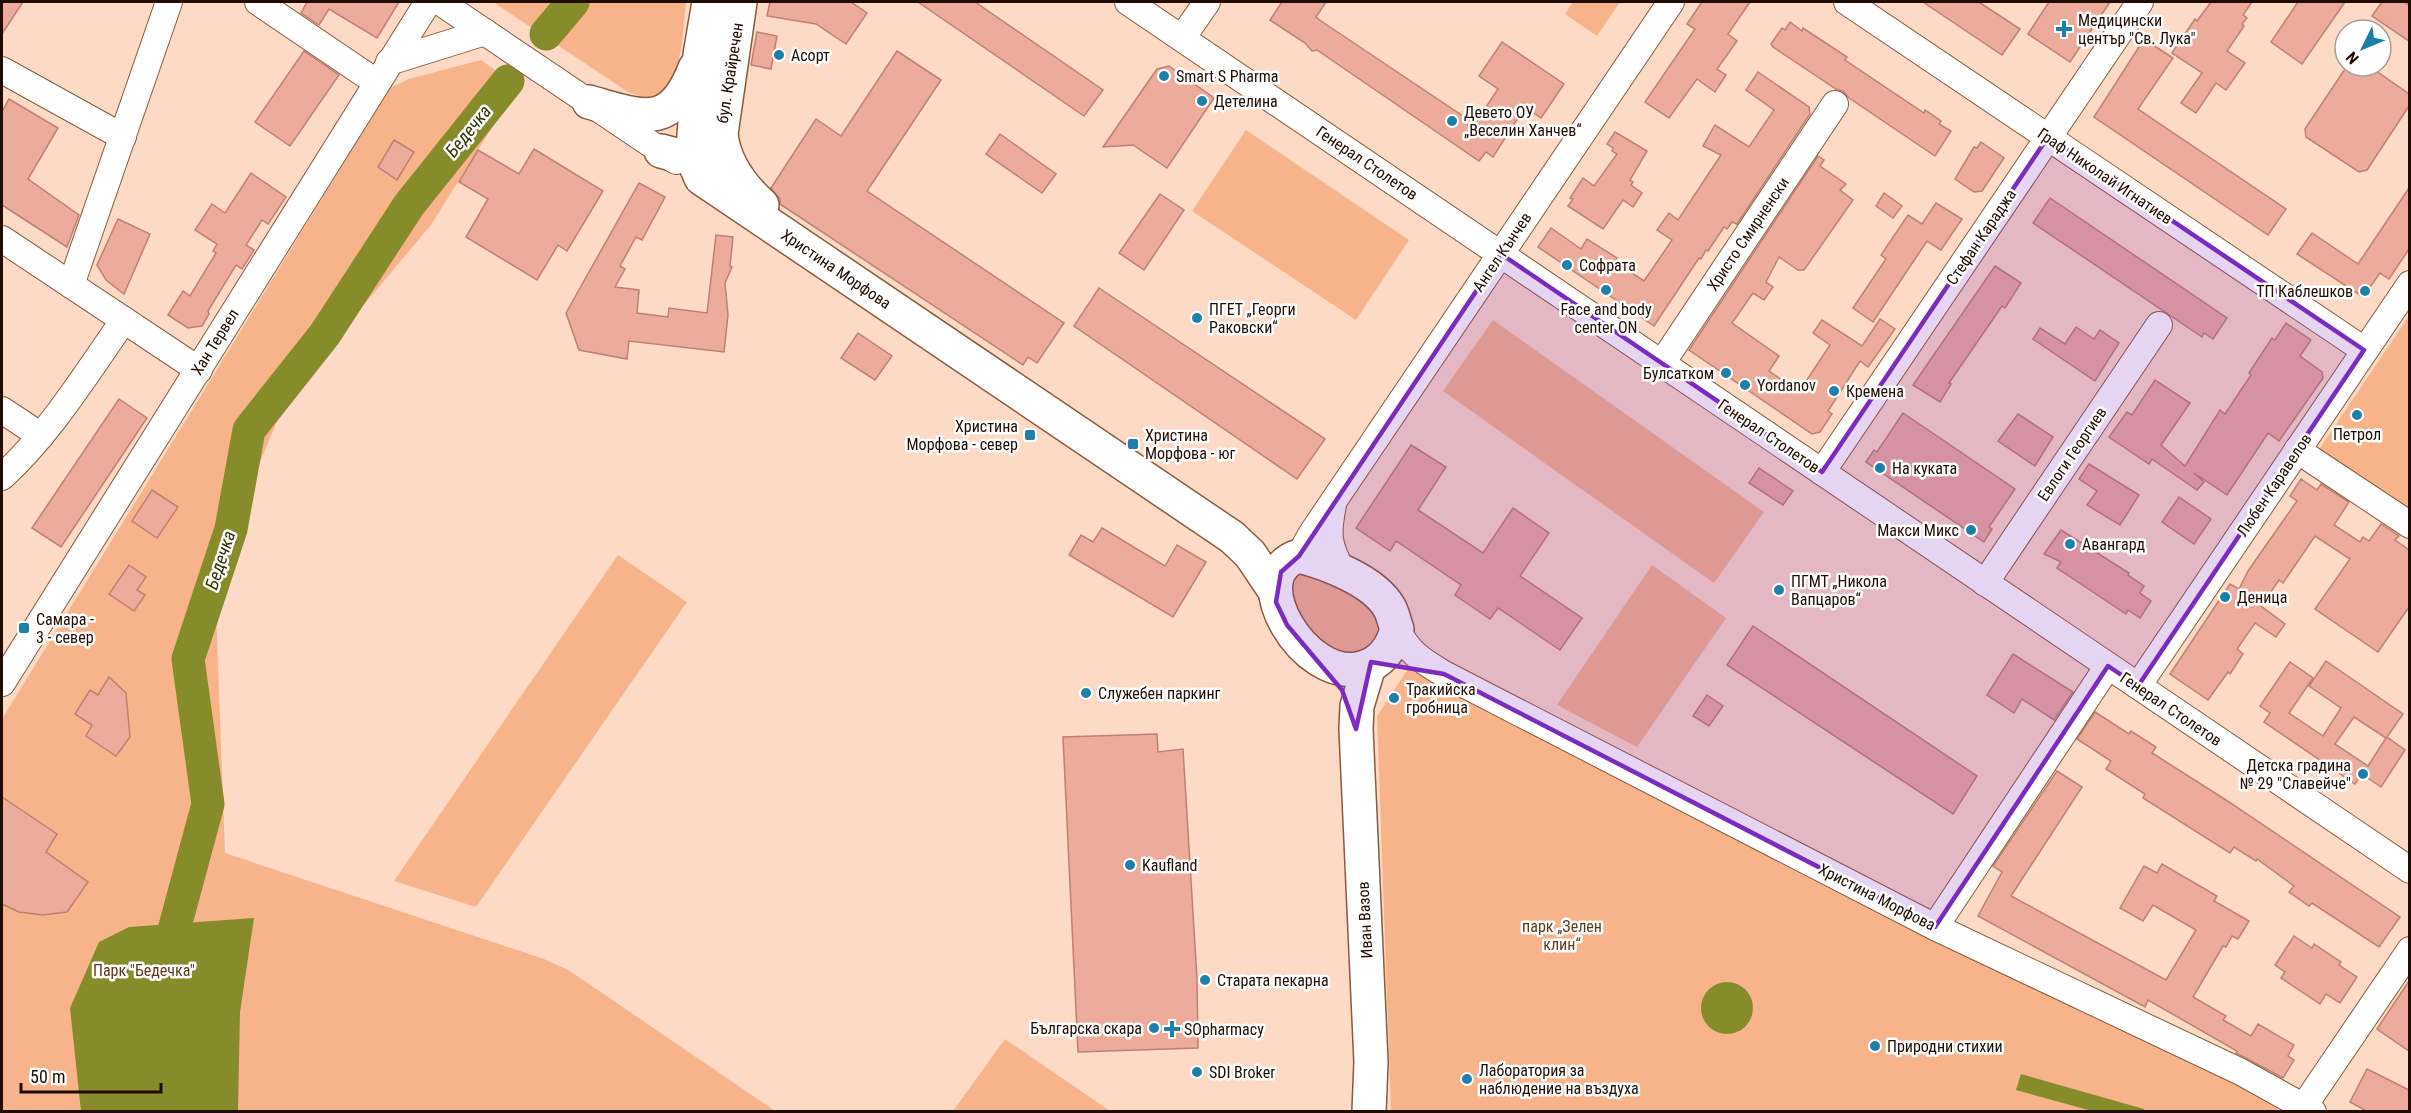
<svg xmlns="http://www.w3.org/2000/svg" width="2411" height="1113" font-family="'Roboto Condensed',sans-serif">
<rect width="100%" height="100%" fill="#fddac5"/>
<g fill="#f7b48a">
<path d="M493 2H686C683 26 683 93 651 97 643 98 636 94 628 92Z"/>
<polygon points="1573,2 1620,2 1597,36 1565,14"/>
<polygon points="481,60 518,86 431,225 341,332 280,414 256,472 216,610 225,853 544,959 570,971 775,1111 2,1111 2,719 390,88 409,79"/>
<polygon points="1246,130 1409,240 1356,320 1192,211"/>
<polygon points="2409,316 2409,517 2316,454"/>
<polygon points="1493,320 1764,512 1714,583 1443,391"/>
<polygon points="618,555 687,602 476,907 394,881"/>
<polygon points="1652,565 1726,618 1637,747 1557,705"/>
<polygon points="1303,571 1372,603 1382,628 1371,653 1329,653 1291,611 1293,578"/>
<polygon points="1410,666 2282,1096 2277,1111 1391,1111 1377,716"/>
<polygon points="1005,1039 1110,1111 953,1111"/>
</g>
<g fill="#868c2a">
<polygon points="254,918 240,1012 238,1111 81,1111 70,1008 99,942 129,927"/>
<circle cx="1727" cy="1008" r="26"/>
<polygon points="2021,1074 2144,1109 2144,1111 2092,1111 2016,1090"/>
</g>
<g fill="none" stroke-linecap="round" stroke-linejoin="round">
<g stroke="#868c2a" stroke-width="33">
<polyline points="546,34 573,2"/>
<polyline points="164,967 208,804 188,659 231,529 249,430 325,334 409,205 508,81"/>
</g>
</g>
<g fill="#edab9c" stroke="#bf8073" stroke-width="1.5" fill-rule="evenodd">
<polygon points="2,2 23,2 2,34"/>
<polygon points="307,2 399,2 377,38 329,9 319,25 301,13"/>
<polygon points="770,2 851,2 867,13 846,44 816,24 767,16"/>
<polygon points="918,2 975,2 1103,90 1084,116"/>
<polygon points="1282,2 1326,2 1316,17 1321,21 1475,124 1498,89 1479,76 1502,42 1564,84 1541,118 1525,107 1493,157 1486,152 1479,161 1317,50 1312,51 1305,43 1270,20"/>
<polygon points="1702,2 1750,2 1728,34 1737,41 1717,69 1726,75 1715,92 1697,79 1669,118 1645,102 1695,29 1687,24"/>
<polygon points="1923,2 1979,2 2020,29 2002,55"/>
<polygon points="2049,2 2110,2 2070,62 2028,34"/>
<polygon points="2211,2 2252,2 2243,15 2247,18 2242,24 2244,26 2227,51 2245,63 2226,90 2216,83 2196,113 2181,103 2202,73 2172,53 2195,19 2197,21"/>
<polygon points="2298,2 2345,2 2302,64 2271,42"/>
<polygon points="2382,2 2404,2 2409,5 2409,41 2372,16"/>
<polygon points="1790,22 1802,31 1803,28 1847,57 1845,60 1924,113 1925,110 1941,121 1939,124 1951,131 1935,156 1849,98 1843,91 1836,89 1773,47 1771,44 1782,28 1785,30"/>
<polygon points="757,32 777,36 771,69 751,65"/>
<polygon points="2144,39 2173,58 2138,109 2286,209 2268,235 2094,117"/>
<polygon points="304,51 339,75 290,146 255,122"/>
<polygon points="897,51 941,80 867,191 1064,323 1037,363 1028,357 1023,365 780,204 780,199 771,188 816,119 841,136"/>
<polygon points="1169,66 1214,98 1167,168 1133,145 1103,147 1157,69"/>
<polygon points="2347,66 2369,66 2409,94 2409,106 2367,170 2359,172 2306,137 2305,129"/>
<polygon points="1758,72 1809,107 1810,114 1737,224 1732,222 1727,229 1724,227 1708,251 1706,250 1701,259 1699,258 1654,326 1538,247 1551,228 1581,249 1587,239 1617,258 1615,262 1644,281 1672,240 1657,230 1669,213 1678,220 1721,155 1703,146 1715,125 1749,147 1774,110 1746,90"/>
<polygon points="9,99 58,128 28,179 79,215 67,247 2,205 2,112"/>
<polygon points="1615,132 1647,151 1630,180 1633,182 1631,185 1642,193 1633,207 1623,200 1603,229 1568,206 1573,199 1570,198 1583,178 1594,186 1617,154 1612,151 1613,148 1607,144"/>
<polygon points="1000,134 1056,174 1042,193 986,154"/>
<polygon points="394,140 414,152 397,180 378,167"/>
<polygon points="1981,142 2004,158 1982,191 1974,192 1955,179 1974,147 1977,148"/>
<polygon points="534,149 603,191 567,251 558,245 537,280 466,237 488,199 459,182 478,150 519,174"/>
<polygon points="1818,156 1824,160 1820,166 1846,184 1840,190 1853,200 1804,270 1798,270 1779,257 1766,282 1773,287 1764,300 1753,293 1732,323 1779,356 1769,371 1799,392 1830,345 1813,333 1822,320 1862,346 1880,319 1895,329 1868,367 1860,361 1828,411 1832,414 1820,432 1812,434 1689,350"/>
<polygon points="251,173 286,197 268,224 262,220 246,245 254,250 242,269 236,265 208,311 209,314 202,326 188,328 168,315 183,291 190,296 216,253 213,251 217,244 195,230 212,204 225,213"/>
<polygon points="639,183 665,197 642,240 636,237 620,266 625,269 615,287 639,290 637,313 668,317 669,308 707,313 716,235 733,237 730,266 732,267 725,283 728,315 724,352 629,341 627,359 579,350 566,313"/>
<polygon points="2409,188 2409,249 2389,279 2380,273 2363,297 2297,254 2312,233 2358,264"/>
<polygon points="1884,193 1902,206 1893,218 1876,206"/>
<polygon points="1160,194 1184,210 1144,270 1119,253"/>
<polygon points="2050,198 2227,318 2213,339 2204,333 2202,337 2033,223"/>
<polygon points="1936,203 1962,219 1941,250 1927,241 1873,322 1853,308 1886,259 1881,255 1908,215 1922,224"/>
<polygon points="118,219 150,234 124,294 106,280 97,265"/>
<polygon points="1995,266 2021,283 2005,308 2002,306 1949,383 1951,384 1940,402 1913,385"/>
<polygon points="1099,288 1325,439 1297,479 1074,326"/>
<polygon points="2286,323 2311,340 2300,356 2322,372 2323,378 2279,441 2268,433 2227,495 2194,473 2204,482 2197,490 2152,459 2149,464 2109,437 2127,412 2132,415 2155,380 2190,403 2161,445 2185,466 2220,410 2225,414 2251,375 2249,373 2272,338 2275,340"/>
<polygon points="2076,327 2094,339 2100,330 2119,343 2095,381 2033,339 2040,328 2065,344"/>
<polygon points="858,333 892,356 875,380 841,358"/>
<polygon points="119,399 147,418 61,547 32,528"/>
<polygon points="1903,413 2015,489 1989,527 1992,529 1984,542 1866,462 1874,450 1877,452"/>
<polygon points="2018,414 2053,437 2035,466 1998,441"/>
<polygon points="1411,445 1446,467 1418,510 1483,553 1513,508 1549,533 1520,576 1582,618 1560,650 1498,608 1490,619 1455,595 1461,585 1396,541 1390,551 1356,528"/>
<polygon points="2089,464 2139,495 2120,525 2087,505 2097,491 2079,479"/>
<polygon points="1759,468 1793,491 1783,505 1749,483"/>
<polygon points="2301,479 2317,490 2321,484 2349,502 2334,525 2360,542 2363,537 2369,541 2381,524 2399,536 2395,540 2409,550 2409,607 2378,652 2315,609 2350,559 2315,536 2283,583 2279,580 2261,606 2285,624 2276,637 2255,623 2237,649 2243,654 2230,674 2228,672 2208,700 2170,674 2230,584 2239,589 2248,571 2297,501 2290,496"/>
<polygon points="152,490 178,507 157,538 132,521"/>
<polygon points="2179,497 2211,519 2194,544 2162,522"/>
<polygon points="1102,528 1165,566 1177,545 1206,562 1173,617 1069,555 1081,535 1093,542"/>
<polygon points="2061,530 2129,573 2128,575 2144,586 2140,593 2151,601 2140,618 2128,610 2126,614 2057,568 2061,562 2044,554"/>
<polygon points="129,565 146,577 137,590 145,595 134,611 109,594"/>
<polygon points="1753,626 1977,776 1953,814 1727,665"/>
<polygon points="2013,654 2073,692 2054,720 2022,699 2014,713 1987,695"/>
<path d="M2326 661 2403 714 2387 737 2405 750 2381 787 2362 774 2366 768 2355 784 2264 722 2270 713 2260 706 2290 662 2313 678 2289 713 2323 736 2341 708 2309 686ZM2354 717 2386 738 2368 766 2335 744Z"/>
<polygon points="109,677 126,693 130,737 116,756 86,736 92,725 75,714 90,690 98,695"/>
<polygon points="1707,695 1723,706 1709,726 1693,716"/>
<polygon points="2095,712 2129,734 2131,731 2156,747 2152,753 2226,800 2400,917 2379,947 2312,903 2309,906 2289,892 2294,886 2257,859 2256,861 2234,847 2230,853 2143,798 2145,794 2106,769 2111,761 2077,739"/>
<polygon points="1157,734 1158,752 1183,749 1197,979 1198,1048 1078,1052 1063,737"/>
<polygon points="2057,771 2082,787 2011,896 2166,980 2196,930 2153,905 2143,921 2120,908 2144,866 2157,873 2162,864 2217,896 2214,901 2249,921 2238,939 2232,936 2226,947 2223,946 2193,997 2226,1016 2223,1020 2251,1036 2258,1024 2294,1045 2288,1056 2294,1060 2283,1078 2236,1053 2237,1051 2148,1000 2145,1007 1978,916 2002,872 1993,866"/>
<polygon points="2,797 57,834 46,852 88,882 67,912 43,915 19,912 2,904"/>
<polygon points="2294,936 2312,948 2314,944 2341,962 2339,965 2357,977 2340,1003 2326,994 2320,1004 2281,978 2285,972 2275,965"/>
<polygon points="2409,981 2409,1051 2377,1029"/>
<polygon points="2367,1069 2409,1090 2409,1112 2368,1112 2350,1102"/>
</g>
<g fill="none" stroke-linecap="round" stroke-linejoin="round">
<g stroke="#8c5a3a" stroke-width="28">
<g id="minor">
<polyline points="258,2 376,82"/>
<polyline points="440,2 676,161"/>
<polyline points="1128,2 2410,870"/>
<polyline points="1847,2 2364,350"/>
<polyline points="1182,38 1207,2"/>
<polyline points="389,62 485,32"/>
<polyline points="2,70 123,137"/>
<polyline points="2,239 199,370"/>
<polyline points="71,285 169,2"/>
<polyline points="1662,363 1835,104"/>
<polyline points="2,410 41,436"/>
<polyline points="2297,450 2410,525"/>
<polyline points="1822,472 2140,2"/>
<path d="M2 477C50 433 86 374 124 320"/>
<path d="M1333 505C1327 535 1328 544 1342 571"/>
<polyline points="1299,556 1312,533 1671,2"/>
<polyline points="1985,583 2159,325"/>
<path d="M1397 629C1409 653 1421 660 1444 674L1935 927 2241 1072 2313 1112"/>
<polyline points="2,683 428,2"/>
<polyline points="2138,686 2410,284"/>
<polyline points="1935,927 2108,666"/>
<polyline points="2304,1106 2410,950"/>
</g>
</g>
<g stroke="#8c5a3a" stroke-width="36">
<g id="major">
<polyline points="709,2 700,55 693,149 695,164 701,178 1232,537 1250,554 1275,591"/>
<path d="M740 2 721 134C724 163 741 186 762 205"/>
<path d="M589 102C642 117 671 131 695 68"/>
<polyline points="661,151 680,156 708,138"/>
<path d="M1299 556C1327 563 1374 581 1389 607 1393 613 1394 622 1397 629 1392 648 1381 663 1362 668 1304 684 1240 573 1299 556Z"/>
<polyline points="1369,666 1357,706 1356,729 1371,1062 1369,1112"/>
</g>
</g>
<use href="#minor" stroke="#fff" stroke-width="26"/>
<use href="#major" stroke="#fff" stroke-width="33"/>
</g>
<path fill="#7b2cbf" fill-opacity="0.2" stroke="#7b2cbf" stroke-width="4.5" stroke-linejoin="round" d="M2048 137 2364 350 2138 686 2108 666 1935 927 1444 674 1371 662 1356 729 1342 690 1287 625 1276 602 1281 572 1299 556 1501 254 1822 472Z"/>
<g fill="#1d80ab" stroke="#fff" stroke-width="2">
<path d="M2061 20h6v6h6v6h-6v6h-6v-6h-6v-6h6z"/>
<circle cx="779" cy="55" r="6"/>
<circle cx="1164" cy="76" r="6"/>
<circle cx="1202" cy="101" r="6"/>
<circle cx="1452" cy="121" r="6"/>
<circle cx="1567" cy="265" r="6"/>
<circle cx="1606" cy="290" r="6"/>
<circle cx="2365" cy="291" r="6"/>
<circle cx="1197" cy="318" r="6"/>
<circle cx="1726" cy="373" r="6"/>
<circle cx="1745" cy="385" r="6"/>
<circle cx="1834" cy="391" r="6"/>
<circle cx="2357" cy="415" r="6"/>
<rect x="1024" y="429" width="12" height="12" rx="3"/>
<rect x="1127" y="438" width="12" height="12" rx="3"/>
<circle cx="1880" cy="468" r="6"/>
<circle cx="1971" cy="530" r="6"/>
<circle cx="2070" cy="544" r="6"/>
<circle cx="1779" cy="590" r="6"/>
<circle cx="2225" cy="597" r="6"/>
<rect x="18" y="622" width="12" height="12" rx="3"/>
<circle cx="1086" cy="693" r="6"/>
<circle cx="1394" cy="698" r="6"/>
<circle cx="2363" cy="774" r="6"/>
<circle cx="1130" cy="865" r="6"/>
<circle cx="1205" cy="980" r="6"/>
<circle cx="1154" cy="1028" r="6"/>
<path d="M1169 1020h6v6h6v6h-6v6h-6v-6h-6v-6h6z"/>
<circle cx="1875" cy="1046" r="6"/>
<circle cx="1197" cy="1072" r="6"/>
<circle cx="1467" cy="1079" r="6"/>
</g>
<g text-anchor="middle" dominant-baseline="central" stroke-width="5" stroke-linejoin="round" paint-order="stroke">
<g font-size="16" fill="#200c02" stroke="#fff" text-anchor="start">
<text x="2078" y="20">Медицински<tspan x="2078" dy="18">център "Св. Лука"</tspan></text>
<text x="791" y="55">Асорт</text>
<text x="1176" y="76">Smart S Pharma</text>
<text x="1214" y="101">Детелина</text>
<text x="1464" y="112">Девето ОУ<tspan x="1464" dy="18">„Веселин Ханчев“</tspan></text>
<text x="1579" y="265">Софрата</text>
<text x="2353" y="291" text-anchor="end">ТП Каблешков</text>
<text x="1209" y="309">ПГЕТ „Георги<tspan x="1209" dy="18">Раковски“</tspan></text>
<text x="1606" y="309" text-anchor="middle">Face and body<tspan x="1606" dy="18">center ON</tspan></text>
<text x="1714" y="373" text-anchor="end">Булсатком</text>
<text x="1757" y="385">Yordanov</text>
<text x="1846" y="391">Кремена</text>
<text x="1018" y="426" text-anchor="end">Христина<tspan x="1018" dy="18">Морфова - север</tspan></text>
<text x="2357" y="434" text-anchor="middle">Петрол</text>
<text x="1145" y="435">Христина<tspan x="1145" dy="18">Морфова - юг</tspan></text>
<text x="1892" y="468">На куката</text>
<text x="1959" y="530" text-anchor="end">Макси Микс</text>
<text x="2082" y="544">Авангард</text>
<text x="1791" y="581">ПГМТ „Никола<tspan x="1791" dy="18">Вапцаров“</tspan></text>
<text x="2237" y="597">Деница</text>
<text x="36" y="619">Самара -<tspan x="36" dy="18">3 - север</tspan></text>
<text x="1406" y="689">Тракийска<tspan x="1406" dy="18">гробница</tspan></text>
<text x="1098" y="693">Служебен паркинг</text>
<text x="2351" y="765" text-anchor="end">Детска градина<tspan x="2351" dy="18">№ 29 "Славейче"</tspan></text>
<text x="1142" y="865">Kaufland</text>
<text x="1217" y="980">Старата пекарна</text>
<text x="1142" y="1028" text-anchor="end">Българска скара</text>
<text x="1184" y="1029">SOpharmacy</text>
<text x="1887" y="1046">Природни стихии</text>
<text x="1479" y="1070">Лаборатория за<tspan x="1479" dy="18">наблюдение на въздуха</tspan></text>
<text x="1209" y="1072">SDI Broker</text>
</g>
<g font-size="16" fill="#200c02" stroke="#fff">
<text transform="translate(730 73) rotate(-81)">бул. Крайречен</text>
<text transform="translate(1367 163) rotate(34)">Генерал Столетов</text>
<text transform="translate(2105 176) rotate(34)">Граф Николай Игнатиев</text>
<text transform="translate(1748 234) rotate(-56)">Христо Смирненски</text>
<text transform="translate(1981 237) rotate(-56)">Стефан Караджа</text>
<text transform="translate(1502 252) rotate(-56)">Ангел Кънчев</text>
<text transform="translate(836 269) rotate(34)">Христина Морфова</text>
<text transform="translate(215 342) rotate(-58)">Хан Тервел</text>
<text transform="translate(1769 436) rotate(34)">Генерал Столетов</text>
<text transform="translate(2072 454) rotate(-56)">Евлоги Георгиев</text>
<text transform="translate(2274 485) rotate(-56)">Любен Каравелов</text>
<text transform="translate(2171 709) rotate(34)">Генерал Столетов</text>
<text transform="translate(1877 897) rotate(27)">Христина Морфова</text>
<text transform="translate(1365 920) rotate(-93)">Иван Вазов</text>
</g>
<g font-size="16" fill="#61381c" stroke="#fff">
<text x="1562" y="926">парк „Зелен<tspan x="1562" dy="18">клин“</tspan></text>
<text x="144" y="970">Парк "Бедечка"</text>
</g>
<g font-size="18" font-style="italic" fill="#323500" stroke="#fff">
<text transform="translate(468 131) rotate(-51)">Бедечка</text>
<text transform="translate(220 560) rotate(-72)">Бедечка</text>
</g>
</g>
<rect width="2411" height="1113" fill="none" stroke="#200c02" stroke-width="6"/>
<g transform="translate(2363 48) rotate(227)"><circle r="28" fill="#ffffff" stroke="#a69e9a" stroke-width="1.5"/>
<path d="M0-4.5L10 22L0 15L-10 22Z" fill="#1d80ab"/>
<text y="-9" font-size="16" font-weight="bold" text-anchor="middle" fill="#200c02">N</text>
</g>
<path d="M21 1083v9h140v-9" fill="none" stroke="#200c02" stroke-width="3"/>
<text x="30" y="1083" font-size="18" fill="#200c02" stroke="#ffffff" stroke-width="4.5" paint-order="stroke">50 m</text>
</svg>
